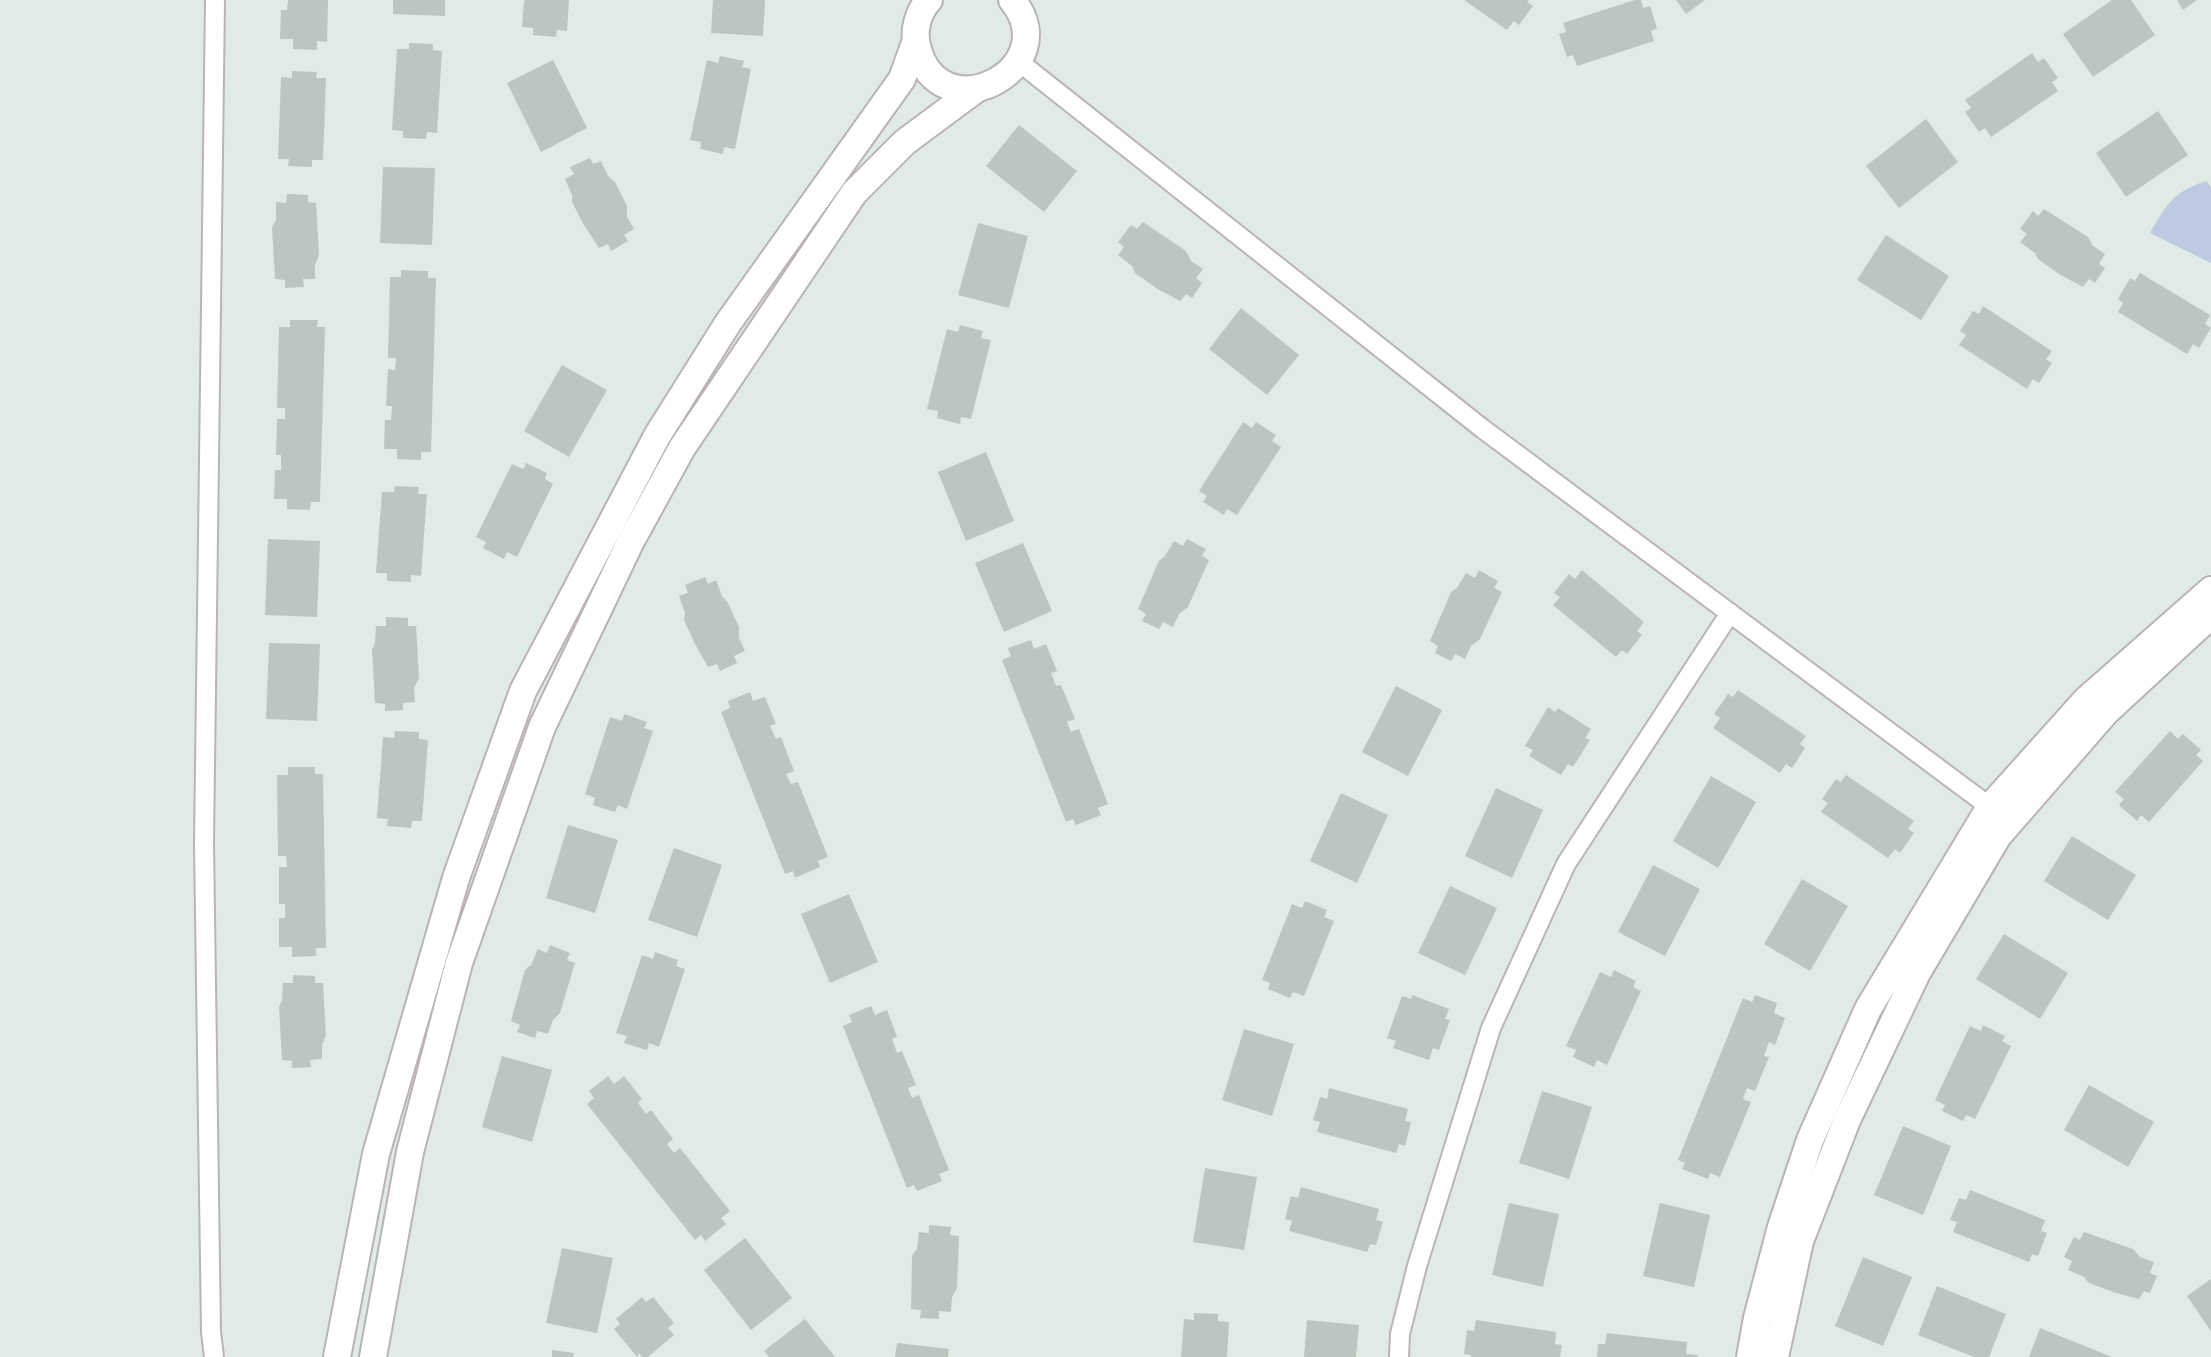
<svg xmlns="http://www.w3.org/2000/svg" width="2211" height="1357" font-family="'DM Sans',sans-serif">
<rect width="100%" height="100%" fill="#e0ebe5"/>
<path fill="#bdcae2" d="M2206 181 2211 187V263L2150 233C2167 204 2173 192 2206 181Z"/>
<g fill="#bcc6c1">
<polygon points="288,0 328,0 327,42 317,41 317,50 293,49 293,39 280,39 281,10 287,10"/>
<polygon points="393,0 445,0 445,16 393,14"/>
<polygon points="524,0 569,0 567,31 557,30 556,37 533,35 533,28 522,27"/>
<polygon points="713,0 765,0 763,36 711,33"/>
<polygon points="1464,0 1529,0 1527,2 1533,6 1519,25 1514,21 1507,30"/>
<polygon points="1635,0 1641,0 1643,8 1650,6 1657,28 1651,31 1654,41 1577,66 1573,55 1567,57 1559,34 1566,32 1563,23"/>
<polygon points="1676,0 1705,0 1686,14"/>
<polygon points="2112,0 2131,0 2155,35 2093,77 2063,34"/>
<polygon points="2177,0 2197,0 2183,10"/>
<polygon points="409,43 433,44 433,50 442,51 437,133 427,132 426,139 403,138 403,131 392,130 397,49 409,49"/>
<polygon points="2032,53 2038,62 2044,58 2058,78 2052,82 2058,91 1991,137 1985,128 1979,132 1965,112 1971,108 1965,100"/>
<polygon points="720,56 744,61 742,67 751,69 735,149 724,147 723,154 700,149 701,142 690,140 707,60 718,63"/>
<polygon points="553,60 587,128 541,152 507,83"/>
<polygon points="292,71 317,72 316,78 326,78 323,160 312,160 312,167 288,166 289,159 278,159 281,77 292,78"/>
<polygon points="2158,111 2188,155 2126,197 2096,153"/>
<polygon points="1926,119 1958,162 1899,208 1866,166"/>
<polygon points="1019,125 1077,171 1044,212 986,166"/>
<polygon points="590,158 593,164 601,161 608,176 615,182 627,206 627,217 634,229 624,235 628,241 611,251 608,244 599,248 584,225 572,202 572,195 565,179 574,174 570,167"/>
<polygon points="383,167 435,168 432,245 380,243"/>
<polygon points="287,194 308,195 308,202 316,203 319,255 315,265 315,279 303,279 304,287 285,288 285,280 275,279 272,227 276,220 276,202 286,203"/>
<polygon points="2044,209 2088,237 2093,246 2105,254 2099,264 2105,268 2095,283 2089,279 2083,287 2059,274 2038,259 2035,253 2020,242 2027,234 2020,229 2033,211 2038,216"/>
<polygon points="1143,222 1186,251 1191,261 1203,269 1196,278 1202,283 1192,298 1186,294 1180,301 1156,288 1135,273 1132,266 1118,255 1124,247 1118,242 1131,225 1137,229"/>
<polygon points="978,223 1028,236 1009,308 958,295"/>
<polygon points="1886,235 1949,276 1921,320 1857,280"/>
<polygon points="401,270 428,271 428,278 436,278 431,452 421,452 421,460 397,459 397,449 384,449 385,420 391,420 392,406 386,406 388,369 395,370 396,358 388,358 390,277 401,277"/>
<polygon points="2140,273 2210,315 2205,324 2211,328 2199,348 2193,344 2187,354 2118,312 2123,303 2118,299 2130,278 2135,281"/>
<polygon points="1983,306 2052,351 2046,359 2052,363 2039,383 2033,379 2027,389 1959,345 1966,335 1960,331 1973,311 1979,314"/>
<polygon points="1241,308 1299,355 1267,395 1209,349"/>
<polygon points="290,320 318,320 317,327 325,327 320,502 311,502 310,510 287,509 287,499 274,499 275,470 281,470 281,455 276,455 277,419 285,419 285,408 277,408 279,327 290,327"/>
<polygon points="960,325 983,331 981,338 991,340 971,419 961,417 960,424 937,418 938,411 927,409 947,329 958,332"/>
<polygon points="562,365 607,390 569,457 524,431"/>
<polygon points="1243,422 1252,428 1256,422 1276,435 1272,441 1281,447 1237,515 1227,509 1224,515 1203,502 1207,496 1199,491"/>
<polygon points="986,452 1014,521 966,541 938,472"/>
<polygon points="526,463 547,473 545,479 553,484 517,557 507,552 504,559 483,548 486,542 476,537 512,464 523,469"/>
<polygon points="395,486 419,487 418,494 427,494 421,576 411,575 411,582 387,581 387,573 376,573 382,492 394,492"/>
<polygon points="268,539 320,541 317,617 265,615"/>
<polygon points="1187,539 1206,549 1202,556 1209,560 1188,607 1179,614 1173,627 1163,622 1159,629 1142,621 1146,614 1138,609 1159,561 1165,556 1174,541 1183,546"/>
<polygon points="1023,543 1052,611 1004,632 975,563"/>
<polygon points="1479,570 1498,581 1494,588 1502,592 1480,639 1471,646 1465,659 1455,654 1451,661 1435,653 1438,646 1430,641 1451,592 1457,588 1466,573 1475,578"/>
<polygon points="1582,570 1644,622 1637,631 1642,635 1627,654 1622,650 1616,657 1553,605 1560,597 1554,593 1569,574 1575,579"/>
<polygon points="705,577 708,584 716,580 722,596 728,603 739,627 739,638 745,651 734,656 737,663 720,671 717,664 708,667 695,644 684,620 685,613 679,596 688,593 685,585"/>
<polygon points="386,617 408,618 408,626 416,626 419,678 414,688 415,702 403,703 403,710 385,711 385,704 375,703 372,650 375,643 376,626 386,626"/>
<polygon points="1031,640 1034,649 1046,644 1057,671 1051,673 1056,686 1061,685 1075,719 1067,722 1071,732 1079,729 1108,804 1098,808 1101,815 1076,825 1073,819 1066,822 1002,660 1011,656 1008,648"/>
<polygon points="269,643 320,644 317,721 266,719"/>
<polygon points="1396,686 1442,710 1408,776 1362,752"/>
<polygon points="1738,690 1806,736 1800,744 1805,748 1792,768 1786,764 1780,773 1713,728 1720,718 1714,714 1728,694 1733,697"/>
<polygon points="750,692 753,701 765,697 776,724 770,726 776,739 781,737 794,771 786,774 791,784 798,782 828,857 818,861 820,867 795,878 793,871 785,874 721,712 730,708 728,701"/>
<polygon points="1548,707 1555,712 1558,708 1591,729 1585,738 1590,740 1573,767 1568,764 1561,775 1529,756 1533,750 1525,746"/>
<polygon points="624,714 647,722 644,728 653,731 627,809 618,805 615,812 593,805 595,798 585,794 610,717 622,721"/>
<polygon points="395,731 419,732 419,739 428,740 422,821 412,821 411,828 387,826 388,819 377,818 383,737 394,738"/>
<polygon points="2170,731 2178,739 2183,734 2201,750 2196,755 2203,761 2149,822 2141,815 2137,821 2119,805 2124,799 2115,792"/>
<polygon points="288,767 315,767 315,774 323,774 326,948 316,948 316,956 292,957 292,947 279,947 279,918 285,918 285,904 279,904 279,867 287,867 286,856 278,856 277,775 288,775"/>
<polygon points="1846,775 1914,821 1908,829 1914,833 1900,853 1895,849 1888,858 1821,812 1828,803 1822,799 1836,779 1841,782"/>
<polygon points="1711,776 1756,802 1718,868 1673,841"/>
<polygon points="1496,788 1543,810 1512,878 1465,856"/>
<polygon points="1341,793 1388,815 1357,883 1310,861"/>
<polygon points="568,825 618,840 595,913 546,898"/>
<polygon points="2072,836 2136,875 2108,920 2044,881"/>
<polygon points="674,848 722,865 697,937 648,920"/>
<polygon points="1653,865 1700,889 1665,956 1618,932"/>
<polygon points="1802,879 1848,906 1810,971 1764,944"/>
<polygon points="1450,886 1497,908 1465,975 1418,953"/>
<polygon points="849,894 878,962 830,983 801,914"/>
<polygon points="1305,901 1327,910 1324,917 1334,921 1304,996 1293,992 1290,998 1268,989 1270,983 1262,980 1292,904 1302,908"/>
<polygon points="2004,934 2068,973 2040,1019 1976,979"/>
<polygon points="550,945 570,953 567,960 575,963 560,1013 553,1020 548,1034 537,1031 535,1038 517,1032 520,1025 511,1021 525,970 531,965 538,949 547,953"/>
<polygon points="655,952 678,960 676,966 685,969 659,1047 649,1043 647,1050 624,1043 627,1036 616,1033 642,955 653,959"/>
<polygon points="1614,970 1636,981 1633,987 1641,991 1607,1065 1597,1060 1594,1067 1573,1057 1576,1050 1566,1046 1600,972 1611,977"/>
<polygon points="293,975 315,976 315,983 323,983 326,1035 322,1045 322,1059 310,1060 311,1067 292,1068 292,1061 282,1060 279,1007 282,1000 283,983 293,983"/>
<polygon points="1412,995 1449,1009 1445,1019 1450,1020 1439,1050 1433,1048 1429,1060 1393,1048 1396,1041 1387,1038 1402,996 1411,999"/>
<polygon points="1755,995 1777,1003 1774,1013 1785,1018 1775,1045 1769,1042 1764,1056 1769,1057 1755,1091 1747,1088 1743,1099 1751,1102 1720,1177 1710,1173 1708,1179 1682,1169 1685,1163 1678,1160 1743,998 1752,1002"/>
<polygon points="871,1006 875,1015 887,1010 897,1037 892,1039 897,1053 902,1051 916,1085 908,1088 912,1098 919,1095 949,1170 939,1174 942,1181 917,1191 914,1185 907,1188 843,1026 852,1022 849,1015"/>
<polygon points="1983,1025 2005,1036 2002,1041 2011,1046 1975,1119 1966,1115 1963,1121 1942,1111 1945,1105 1935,1100 1970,1026 1981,1031"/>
<polygon points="1244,1029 1294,1044 1272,1116 1222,1100"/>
<polygon points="502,1056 552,1070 532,1142 482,1127"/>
<polygon points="608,1076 614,1084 624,1076 642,1099 638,1103 646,1114 651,1110 673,1139 667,1144 674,1153 680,1148 730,1211 721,1218 726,1224 705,1241 701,1235 695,1240 587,1104 594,1098 589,1091"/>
<polygon points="2089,1085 2154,1122 2128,1167 2064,1130"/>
<polygon points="1329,1088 1408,1109 1405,1121 1411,1122 1405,1146 1399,1144 1396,1153 1317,1132 1320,1122 1313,1120 1320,1097 1327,1099"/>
<polygon points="1542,1091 1592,1107 1569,1179 1519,1163"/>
<polygon points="1903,1126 1951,1146 1923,1215 1874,1195"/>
<polygon points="1205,1168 1257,1177 1244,1250 1193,1242"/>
<polygon points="1301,1187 1379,1209 1376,1220 1383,1222 1376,1245 1370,1244 1367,1252 1289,1231 1292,1221 1285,1219 1291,1196 1298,1198"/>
<polygon points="1970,1190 2045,1220 2041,1231 2047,1233 2038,1256 2032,1254 2029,1262 1953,1232 1957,1222 1950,1220 1959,1198 1966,1200"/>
<polygon points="1509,1203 1559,1214 1543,1287 1492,1275"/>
<polygon points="1660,1203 1710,1215 1694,1287 1643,1276"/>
<polygon points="929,1225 951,1227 950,1235 959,1236 957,1288 952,1297 951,1312 939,1311 939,1319 920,1318 921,1310 911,1309 912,1256 917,1249 919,1232 929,1233"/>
<polygon points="2084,1232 2133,1249 2140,1257 2154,1262 2150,1273 2157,1276 2150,1293 2144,1291 2139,1299 2113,1292 2089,1283 2084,1277 2068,1270 2072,1261 2064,1257 2074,1237 2080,1240"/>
<polygon points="745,1238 792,1298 751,1330 704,1270"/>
<polygon points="562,1248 613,1258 597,1333 546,1323"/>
<polygon points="1863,1257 1912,1277 1883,1346 1835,1326"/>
<polygon points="2211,1279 2211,1331 2187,1296"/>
<polygon points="1937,1286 2006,1314 1989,1357 1974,1357 1918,1335"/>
<polygon points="642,1297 646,1302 653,1297 674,1323 668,1328 674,1335 648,1357 642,1357 639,1353 637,1357 614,1329 620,1324 616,1319"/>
<polygon points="1194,1313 1218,1314 1218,1321 1229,1322 1227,1357 1181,1357 1184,1319 1194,1320"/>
<polygon points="805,1319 835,1357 769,1357 764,1351"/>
<polygon points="1307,1320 1359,1325 1356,1357 1304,1357"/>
<polygon points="1476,1320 1556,1332 1555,1344 1562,1345 1560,1357 1471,1357 1471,1355 1464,1354 1467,1330 1474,1331"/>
<polygon points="2040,1328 2112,1357 2029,1357"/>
<polygon points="1607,1333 1687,1342 1686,1354 1698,1355 1698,1357 1597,1357 1598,1344 1605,1344"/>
<polygon points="897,1343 949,1349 948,1357 895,1357"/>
<polygon points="552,1350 574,1353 573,1357 552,1357"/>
</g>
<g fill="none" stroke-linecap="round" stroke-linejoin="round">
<g stroke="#bbb3b8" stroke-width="22">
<g id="street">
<polyline points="1018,61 1483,429 1990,807"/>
<polyline points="214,1357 211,1332 204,843 215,0"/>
<polyline points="1399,1357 1400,1334 1417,1266 1491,1028 1566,864 1730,613"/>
</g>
</g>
<g stroke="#bab2b8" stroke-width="30">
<g id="secondary">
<path d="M929 0C918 12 913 30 917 46 939 136 1068 68 1012 0"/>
<polyline points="337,1357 376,1154 456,878 523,691 657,436 728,323 902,79 916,40"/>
<polyline points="373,1357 410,1152 459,963 542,727 631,541 682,448 854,193 905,142 975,90"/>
<polyline points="1750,1357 1757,1318 1781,1227 1810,1140 1868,1009 1990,807 2086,700 2211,590"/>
<polyline points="1775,1357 1800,1241 1847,1120 1917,973 1998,836 2106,712 2211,615"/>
</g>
</g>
<use href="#street" stroke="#fff" stroke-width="18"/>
<use href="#secondary" stroke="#fff" stroke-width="26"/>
</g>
</svg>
